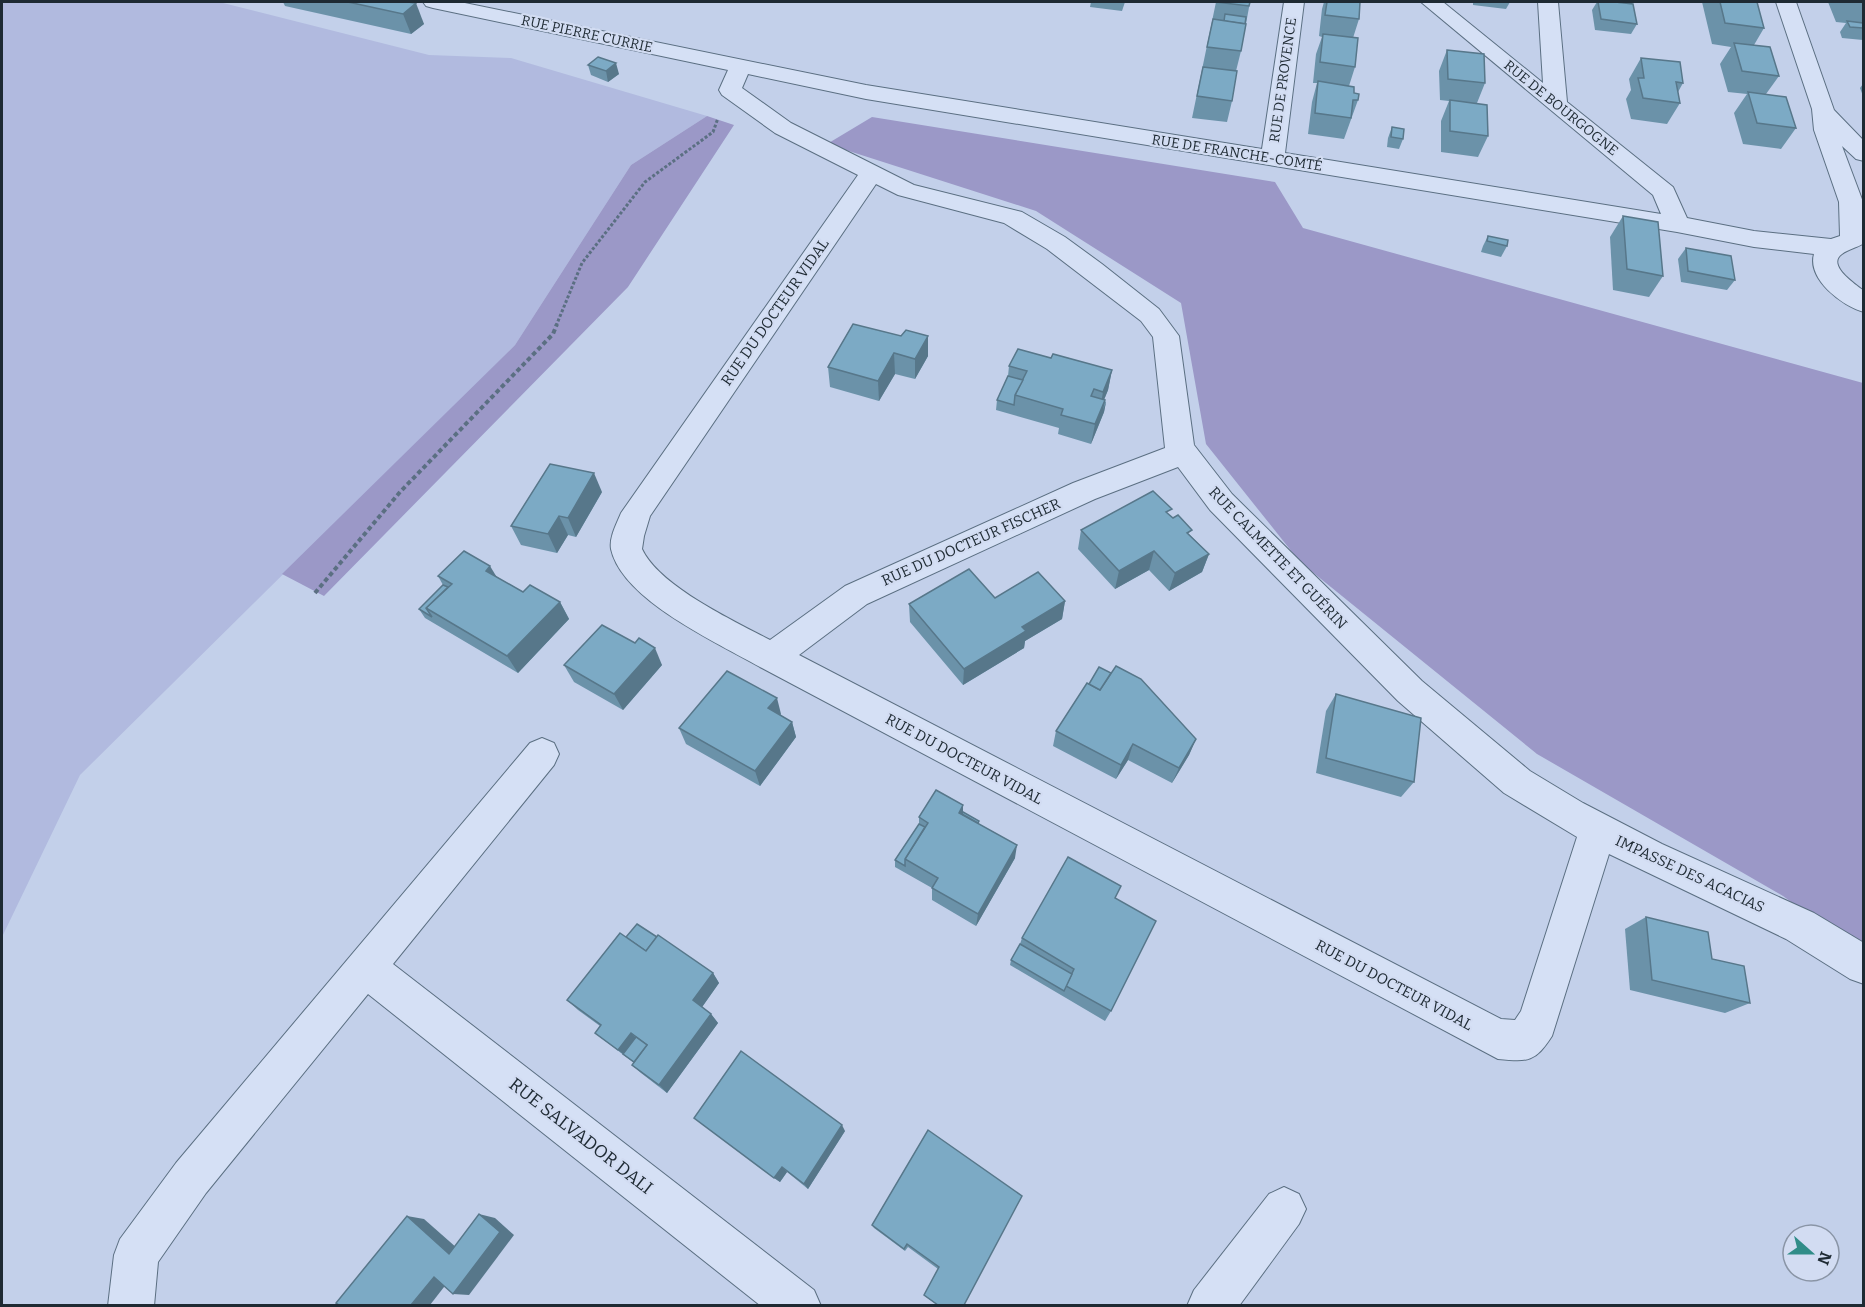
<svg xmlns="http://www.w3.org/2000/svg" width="1865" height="1307" font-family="Bitter,serif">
<rect width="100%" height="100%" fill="#c3d0ea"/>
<polygon fill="#b1badf" points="2,2 219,2 429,55 511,58 707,116 631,165 515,345 80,775 2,937"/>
<g fill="#9b98c7">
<polygon points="707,116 734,125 628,287 324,596 282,574 515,345 631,165"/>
<polygon points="872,117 1275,182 1303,228 1863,383 1863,955 1783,896 1537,754 1300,562 1206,444 1181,303 1036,211 827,144"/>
</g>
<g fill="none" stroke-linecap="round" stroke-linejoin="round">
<g stroke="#5b6f82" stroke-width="2">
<g id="minor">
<path d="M423 2H460L866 85 1262 149 1284 2H1304L1285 153 1661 214 1653 195 1421 2H1443L1543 83 1538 2H1558L1567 102 1673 187 1687 218 1754 231 1831 239 1840 236 1839 202 1814 130 1812 109 1776 2H1796L1834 110 1864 141V161L1856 159 1842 146 1863 202 1864 243C1857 248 1848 249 1842 254 1826 265 1855 284 1864 291V312C1842 306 1807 279 1814 254L1754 247 1677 232 866 99 748 74 742 88 791 123 914 185 1022 212 1065 237 1102 264 1159 309 1179 336 1194 445 1232 494 1422 681 1530 771 1583 803 1662 844 1814 913 1864 943V984L1850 979 1786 939 1609 854 1552 1036C1535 1062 1529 1062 1498 1059L760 667C718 643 622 600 611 549 609 537 617 523 621 513L858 175 775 133 722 95 719 90 728 70 433 8 426 6ZM876 184 898 195 1004 223 1047 249 1141 321 1153 337 1165 448 1073 483 845 586 770 640C734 621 659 586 642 549L644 536 650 516ZM1178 467 1210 510 1398 701 1504 793 1577 837 1521 1011 1515 1020 1501 1019 799 655 867 604 1095 499Z"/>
<polygon points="542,738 554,743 559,754 554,765 393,964 814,1290 821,1306 761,1306 368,994 206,1193 158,1262 154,1306 108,1306 114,1255 120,1239 176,1163 530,743"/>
<polygon points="1284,1187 1299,1194 1306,1209 1299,1224 1239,1306 1187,1306 1194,1290 1269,1194"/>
</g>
</g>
<polyline stroke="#5b6f82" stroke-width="3" stroke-dasharray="3 2" stroke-linecap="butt" points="556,326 582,263 645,182 713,132 718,118"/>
<polyline stroke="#5b6f82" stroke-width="4" stroke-dasharray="4.5 3" stroke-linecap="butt" points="315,593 400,492 553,334 557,324"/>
<use href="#minor" fill="#d5e0f5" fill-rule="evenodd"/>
</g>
<g fill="#6b92a9">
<polygon points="283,2 407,2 424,24 411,34 285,6"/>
<polygon points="1091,2 1125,2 1122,11 1090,7"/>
<polygon points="1216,2 1250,2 1241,51 1236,71 1232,101 1227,122 1192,118"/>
<polygon points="1324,2 1360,2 1359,19 1353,38 1355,67 1349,86 1358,100 1344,139 1308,134 1312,102 1317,83 1313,83 1316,54 1322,37 1319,36 1322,9"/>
<polygon points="1473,2 1510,2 1506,9 1473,5"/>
<polygon points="1597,2 1615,2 1637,24 1631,34 1595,30 1592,10"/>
<polygon points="1702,2 1757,2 1764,28 1754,45 1779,76 1766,94 1796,128 1781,149 1743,144 1734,113 1747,94 1728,92 1720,64 1731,47 1712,44"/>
<polygon points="1828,2 1863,2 1863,40 1842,38 1840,32 1846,23 1836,22"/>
<polygon points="1447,50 1485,83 1477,103 1488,136 1478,157 1441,152 1441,121 1449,101 1440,100 1439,71"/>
<polygon points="1641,58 1683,83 1678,92 1680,103 1667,124 1631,119 1626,99 1631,90 1629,79"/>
<polygon points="588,65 619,74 608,82 591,75"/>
<polygon points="1863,84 1863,96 1860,88"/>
<polygon points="1392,127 1403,139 1399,149 1387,147 1388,138"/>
<polygon points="1623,216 1663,276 1649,297 1613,290 1610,237"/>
<polygon points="1488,236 1507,246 1501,257 1481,252 1483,246"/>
<polygon points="1686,248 1735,280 1727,290 1681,282 1678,259"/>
<polygon points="853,324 928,356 915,379 895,374 879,401 830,387 828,367"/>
<polygon points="1051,358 1112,370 1108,390 1104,400 1106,402 1104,412 1091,444 1058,434 1059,428 996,410 997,400 1008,376 1009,366"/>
<polygon points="602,492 576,537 568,535 557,553 521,545 511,526"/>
<polygon points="1170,515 1209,554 1202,572 1169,591 1149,570 1115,589 1078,549 1081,530"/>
<polygon points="438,576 497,577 523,592 560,602 569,619 518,673 425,618 419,609 443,585"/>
<polygon points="995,598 1065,601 1062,619 1025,641 1024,648 963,685 910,622 909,604"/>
<polygon points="635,643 662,665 623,710 574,682 564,665"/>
<polygon points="1336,694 1414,782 1401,797 1316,773 1326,711"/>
<polygon points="781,714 780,715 792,722 796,737 760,786 686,744 679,728"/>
<polygon points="1056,731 1196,739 1189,755 1172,783 1128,760 1116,779 1053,746"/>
<polygon points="963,805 963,812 979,821 979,824 1015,858 976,926 932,900 932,888 895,867 895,860 919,824 919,817"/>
<polygon points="1115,898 1111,1011 1105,1021 1010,965 1011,960 1020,944 1022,938"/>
<polygon points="1646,917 1712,959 1750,1003 1725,1013 1630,990 1625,929"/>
<polygon points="626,937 657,937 713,973 719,983 702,1007 711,1014 718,1023 667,1093 641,1073 632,1065 634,1063 595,1033 600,1026 578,1010 567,1000"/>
<polygon points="694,1118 845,1131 808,1189 787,1172 780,1182"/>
<polygon points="928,1130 964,1305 937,1305 925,1296 938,1269 908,1247 905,1251 874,1228 872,1225"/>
</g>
<g fill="#57778a">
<polygon points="416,3 424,24 411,34 403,14"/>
<polygon points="616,63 619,74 608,82 606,71"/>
<polygon points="928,336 928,356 915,379 915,359"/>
<polygon points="894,353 895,374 879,401 878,381"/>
<polygon points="1112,370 1108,390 1100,409 1103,392"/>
<polygon points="1105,400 1103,410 1106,402 1104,412 1091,444 1095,424"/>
<polygon points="594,473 602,492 576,537 568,518"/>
<polygon points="559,516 568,535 557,553 548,534"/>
<polygon points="1154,551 1149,570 1115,589 1119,571"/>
<polygon points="1209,554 1202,572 1169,591 1175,573"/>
<polygon points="490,566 501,584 486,571"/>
<polygon points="1065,601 1062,619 1025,641 1024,648 963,685 964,669 1022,627"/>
<polygon points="560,602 569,619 518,673 507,656"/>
<polygon points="655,648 662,665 623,710 614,694"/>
<polygon points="777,698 781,714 773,724 768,708"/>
<polygon points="792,722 796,737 760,786 755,771"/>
<polygon points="1196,739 1189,755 1172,783 1179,768"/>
<polygon points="1133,744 1128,760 1116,779 1121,765"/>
<polygon points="963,805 963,819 959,813"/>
<polygon points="1017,845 1015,858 976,926 978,914"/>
<polygon points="713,973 719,983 700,1010 693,1000"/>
<polygon points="711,1014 718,1023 667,1093 659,1085"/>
<polygon points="631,1033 640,1042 628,1058 618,1050"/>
<polygon points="842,1125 845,1131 808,1189 804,1184"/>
<polygon points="782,1167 787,1172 780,1182 774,1178"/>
<polygon points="479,1214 495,1218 514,1235 469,1295 453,1294"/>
<polygon points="407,1216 424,1219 466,1256 449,1254"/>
<polygon points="434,1277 451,1278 430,1305 411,1305"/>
</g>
<g fill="#7caac5" stroke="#57778a" stroke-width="1.5">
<polygon points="348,2 407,2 416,3 403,14"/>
<polygon points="1216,2 1250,2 1249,6"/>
<polygon points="1327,2 1360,2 1359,19 1325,15"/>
<polygon points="1598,2 1615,2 1633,4 1637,24 1601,19"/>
<polygon points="1720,2 1757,2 1764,28 1725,23"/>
<polygon points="1225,14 1246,17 1245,24 1224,21"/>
<polygon points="1213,19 1246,24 1241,51 1207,47"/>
<polygon points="1847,21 1863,23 1863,28 1850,27"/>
<polygon points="1323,34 1358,38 1355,67 1320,62"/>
<polygon points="1734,43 1770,47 1779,76 1742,71"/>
<polygon points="1447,50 1484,54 1485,83 1448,79"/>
<polygon points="598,57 616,63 606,71 588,65"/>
<polygon points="1641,58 1680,62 1683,83 1676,82 1680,103 1643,98 1638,78 1644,78"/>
<polygon points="1203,67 1237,71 1232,101 1197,96"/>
<polygon points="1318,81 1354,87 1354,93 1359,94 1358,100 1353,100 1351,118 1315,113"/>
<polygon points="1748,92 1786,97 1796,128 1757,123"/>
<polygon points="1450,100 1487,105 1488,136 1450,131"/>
<polygon points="1392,127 1404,129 1403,139 1391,137"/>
<polygon points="1623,216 1658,222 1663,276 1627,269"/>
<polygon points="1488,236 1508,240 1507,246 1487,241"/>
<polygon points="1686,248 1731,256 1735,280 1688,271"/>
<polygon points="853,324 901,336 906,330 928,336 915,359 894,353 878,381 828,367"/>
<polygon points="1018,349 1051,358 1053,354 1112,370 1103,392 1094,389 1091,396 1105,400 1095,424 1061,415 1063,409 1015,395 1027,371 1009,366"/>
<polygon points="1008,376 1023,380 1015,395 1014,405 997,400"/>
<polygon points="550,464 594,473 568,518 559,516 548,534 511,526"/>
<polygon points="1153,491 1172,509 1166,512 1173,518 1178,515 1192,530 1187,533 1209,554 1175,573 1154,551 1119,571 1081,530"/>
<polygon points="464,551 490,566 486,571 523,592 530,585 560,602 507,656 426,608 452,584 438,576"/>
<polygon points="969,569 995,598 1038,572 1065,601 1022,627 1026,631 964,669 909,604"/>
<polygon points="443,585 448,587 426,608 432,617 419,609"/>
<polygon points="602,625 635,643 639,638 655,648 614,694 564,665"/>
<polygon points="1116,666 1141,679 1196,739 1179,768 1133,744 1121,765 1056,731 1087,683 1100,690"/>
<polygon points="1099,667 1111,673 1100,690 1089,684"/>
<polygon points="727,671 777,698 768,708 792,722 755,771 679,728"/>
<polygon points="1336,694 1421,718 1414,782 1326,758"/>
<polygon points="936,790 963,805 959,813 1017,845 978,914 932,888 938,878 905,859 928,823 919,817"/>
<polygon points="963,812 979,821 978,823 962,814"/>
<polygon points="919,824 925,827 905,859 905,866 895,860"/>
<polygon points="1068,857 1121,886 1115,898 1156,921 1111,1011 1066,986 1074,969 1022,938"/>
<polygon points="1646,917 1708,932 1712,959 1744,966 1750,1003 1652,980"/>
<polygon points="637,924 657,937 646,951 626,937"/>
<polygon points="620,933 646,951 658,935 713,973 693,1000 711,1014 659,1085 632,1065 647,1045 631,1033 618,1050 595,1033 601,1025 567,1000"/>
<polygon points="1020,944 1072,974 1064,991 1011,960"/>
<polygon points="636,1037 647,1045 634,1062 623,1054"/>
<polygon points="741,1051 842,1125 804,1184 782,1167 774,1178 694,1118"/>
<polygon points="928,1130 1022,1196 964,1305 938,1305 924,1295 939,1267 907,1244 904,1249 872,1225"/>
<polygon points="479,1214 500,1232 453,1294 434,1277 411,1305 339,1305 336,1303 407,1216 449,1254"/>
</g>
<g text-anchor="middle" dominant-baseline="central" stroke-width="4.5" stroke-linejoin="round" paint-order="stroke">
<g font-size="14" fill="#1e2a33" stroke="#d2dcf2">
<text transform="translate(587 34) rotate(12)">RUE PIERRE CURRIE</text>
<text transform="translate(1283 80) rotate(-82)">RUE DE PROVENCE</text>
<text transform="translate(1561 108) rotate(39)">RUE DE BOURGOGNE</text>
<text transform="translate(1237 153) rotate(9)">RUE DE FRANCHE-COMTÉ</text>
</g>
<g font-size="15" fill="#1e2a33" stroke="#d2dcf2">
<text transform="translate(775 312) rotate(-55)">RUE DU DOCTEUR VIDAL</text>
<text transform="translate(971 542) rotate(-24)">RUE DU DOCTEUR FISCHER</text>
<text transform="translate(1278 558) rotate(46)">RUE CALMETTE ET GUÉRIN</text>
<text transform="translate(964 759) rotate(28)">RUE DU DOCTEUR VIDAL</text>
<text transform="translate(1690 874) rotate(25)">IMPASSE DES ACACIAS</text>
<text transform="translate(1394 985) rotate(28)">RUE DU DOCTEUR VIDAL</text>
</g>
<g font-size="18" fill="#1e2a33" stroke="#d2dcf2">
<text transform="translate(581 1136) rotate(38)">RUE SALVADOR DALI</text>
</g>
</g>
<rect width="1865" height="1307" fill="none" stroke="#1e2a33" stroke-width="6"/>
<g transform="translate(1811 1253) rotate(111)"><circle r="28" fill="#d2dcf2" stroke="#8a95a6" stroke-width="1.5"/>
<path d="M0-4.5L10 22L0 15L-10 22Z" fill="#308c88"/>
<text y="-9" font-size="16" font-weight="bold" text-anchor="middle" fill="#1e2a33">N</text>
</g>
</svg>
